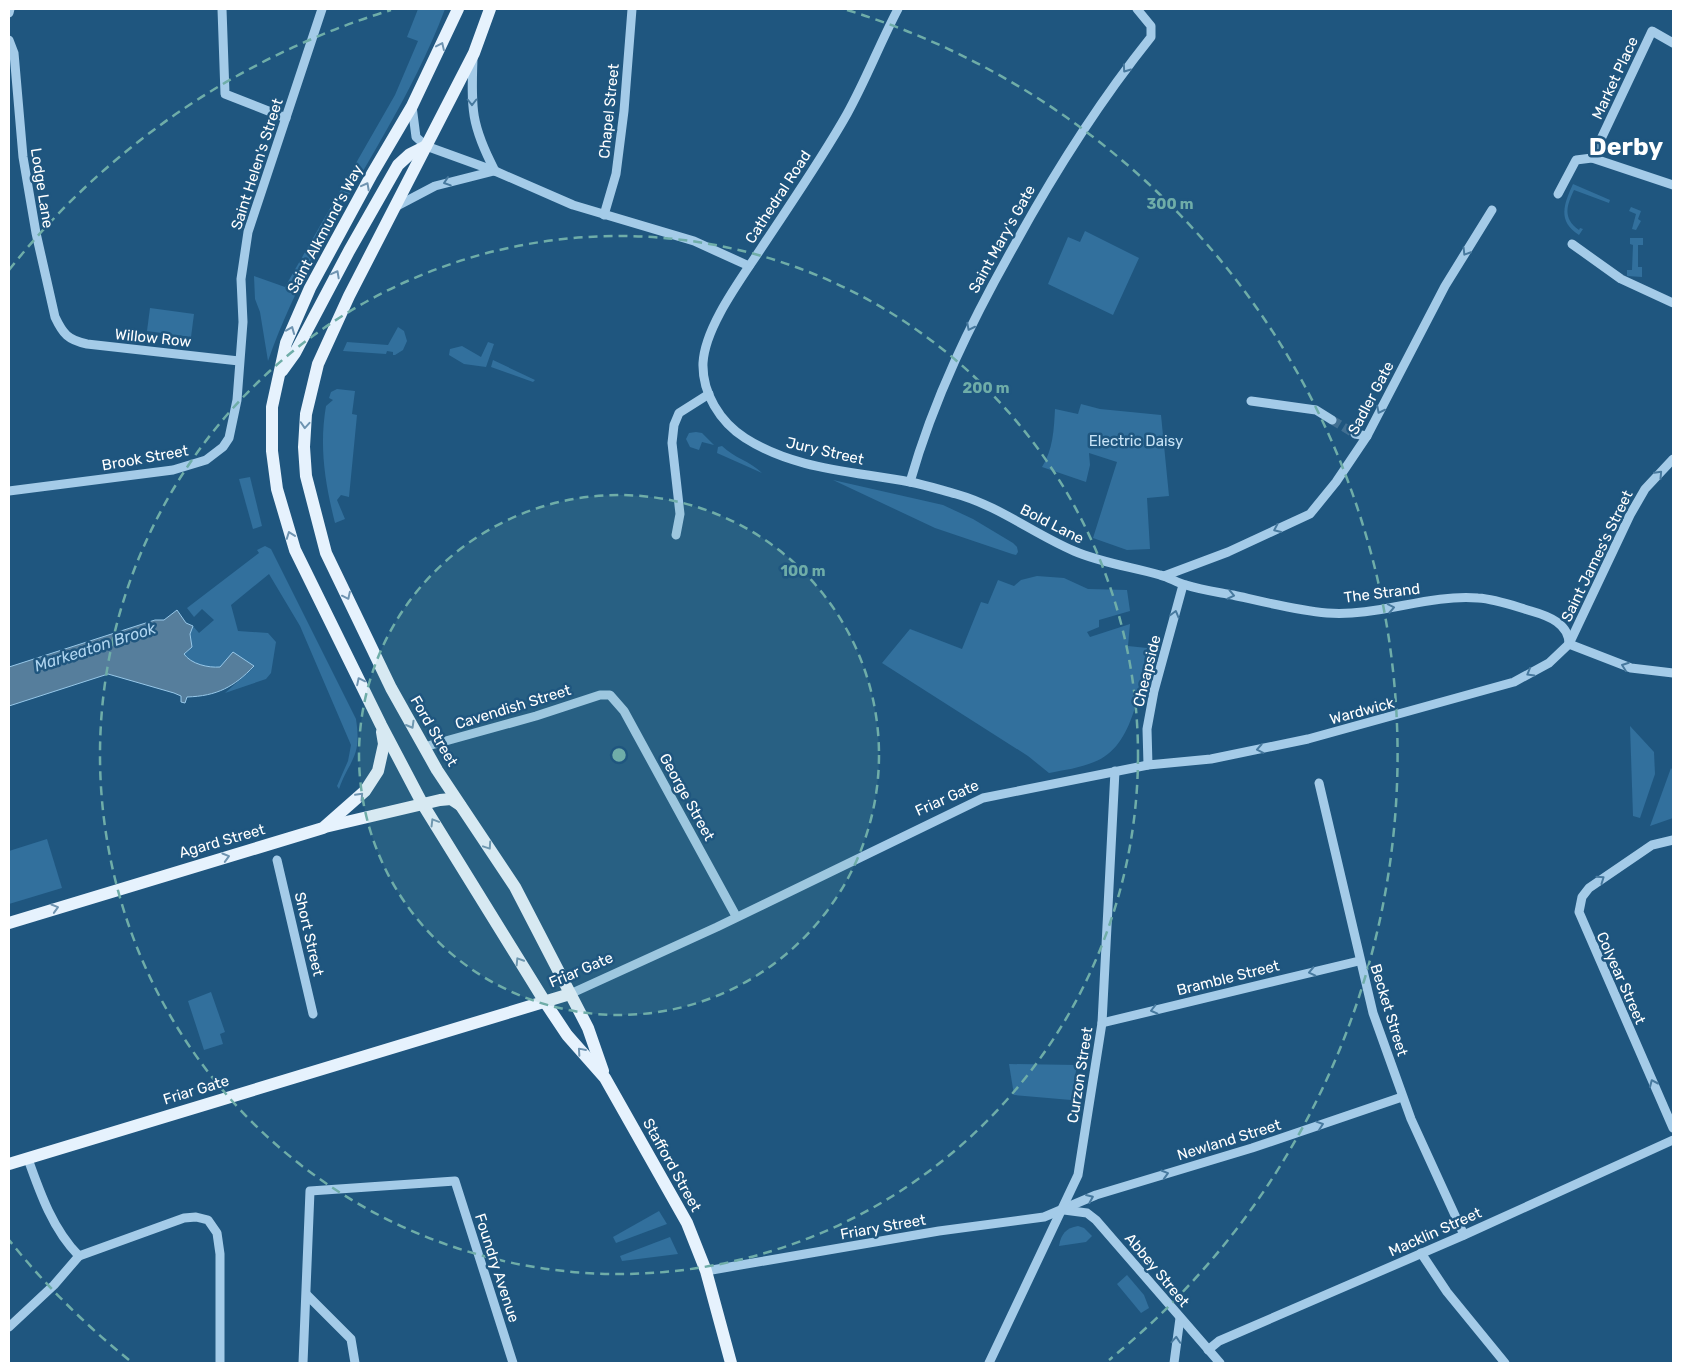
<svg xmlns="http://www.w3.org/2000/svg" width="1682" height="1372" font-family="Rubik,sans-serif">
<rect width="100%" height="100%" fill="#1f567f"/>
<g fill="#32709d">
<path d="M418 9H445C399 132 311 236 268 361L260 312 255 299 254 276 285 287 395 95 418 41 407 37Z"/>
<path d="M1573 184 1610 200 1609 203 1574 190C1567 205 1562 218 1579 230L1580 228 1583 229 1579 235C1557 221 1564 204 1573 184Z"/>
<polygon points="1631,207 1641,211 1638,219 1641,221 1636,230 1632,229 1636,214 1629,211"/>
<polygon points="1085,231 1139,258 1113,315 1048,284 1068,237 1080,242"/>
<polygon points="1630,238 1643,238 1643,245 1638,245 1638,267 1642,267 1642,277 1627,276 1627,270 1632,270 1633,245 1630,244"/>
<polygon points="150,308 194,314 191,337 147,331"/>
<polygon points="398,327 404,331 407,341 403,350 395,355 393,355 393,352 387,351 386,354 343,351 347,342 388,345"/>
<polygon points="488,342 494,344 486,367 464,364 449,355 450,349 462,346 481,357"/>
<polygon points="493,360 535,380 533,382 491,367"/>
<path d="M337 389 355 391 352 414 357 415 349 497 341 495 337 500 345 519 335 523C325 483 319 447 326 406L333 400 329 398 331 392Z"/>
<path d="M1081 404 1100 409 1161 415 1169 496 1147 498 1150 549 1127 550 1093 538 1117 462 1089 453 1090 465 1086 482 1042 467C1053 450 1054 429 1055 409L1078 414Z"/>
<polygon points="696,432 702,433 714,445 702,442 699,450 690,447 686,439 689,433"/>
<path d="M722 446C734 458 750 461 762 473L717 453 718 447Z"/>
<polygon points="250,477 262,526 253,529 239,479"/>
<polygon points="833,480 943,505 973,519 1013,543 1017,547 1018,552 1016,555 1012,554 935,528"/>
<path d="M265 546 271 549 356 719C362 758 350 758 339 789L337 786 348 761 351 745 300 626 269 574 231 605 238 631 268 633 276 642 271 673 266 679 225 693 254 667C233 667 198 673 184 654L192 647 190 634 193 626 199 633 214 620 202 609 194 617 187 608 259 553 257 550Z"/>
<path d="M1037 576 1064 578 1088 589 1127 590 1130 611 1099 620V627L1087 632 1090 637 1130 624 1128 646 1147 648C1140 685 1135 747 1094 762 1080 768 1064 770 1049 773L1028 756 882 663 910 629 962 649 981 602 988 604 998 580 1014 586 1021 580Z"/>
<polygon points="1630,726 1654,752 1655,774 1640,818 1633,816"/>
<polygon points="1671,768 1673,771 1673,818 1650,826"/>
<polygon points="47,839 62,888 9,904 9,851"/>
<polygon points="211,992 225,1032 220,1034 223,1044 204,1050 188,1001"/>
<polygon points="1009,1064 1077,1065 1071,1100 1014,1095"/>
<polygon points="659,1211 667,1224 616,1243 613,1237"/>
<path d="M1078 1226 1084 1228 1092 1236 1086 1242 1059 1246C1061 1234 1066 1228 1078 1226Z"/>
<polygon points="670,1237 678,1254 622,1261 620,1256"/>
<polygon points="1127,1275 1144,1295 1149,1308 1141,1313 1117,1284"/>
</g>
<path fill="#567e9c" stroke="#97c8e9" d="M177 610 186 623 193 626 190 634 192 647 184 654C191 664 208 668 220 667L233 652 254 666C234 687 217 696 187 697L185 703 181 702V696L174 693 108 674 9 706V667L155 620H164Z"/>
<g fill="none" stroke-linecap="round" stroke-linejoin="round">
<polyline stroke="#416f92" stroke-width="9" stroke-dasharray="9 4.5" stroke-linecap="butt" points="1332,420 1355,434"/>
<g stroke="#a4cbe8" stroke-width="9">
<polyline points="222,9 225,94 286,118"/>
<path d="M898 9C880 43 866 80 847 114 821 160 791 203 762 247 742 278 705 326 703 363 702 393 720 422 745 438 795 470 853 471 910 482 926 485 941 490 956 494 999 506 1034 534 1074 551 1102 563 1132 567 1160 575 1169 577 1177 583 1186 585 1201 590 1217 592 1233 595 1264 602 1295 610 1327 613 1378 617 1427 594 1478 598 1496 599 1514 606 1531 611 1549 616 1569 624 1569 644"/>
<polyline points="9,13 10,9"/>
<path d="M9 40 14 53 23 157 36 233 55 317C63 334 68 340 87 344L239 361"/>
<path d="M473 58C471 109 471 125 495 171"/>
<polyline points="412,106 416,137 426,146 495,171 573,205 694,241 749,266"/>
<polyline points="1592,158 1673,185"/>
<polyline points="1558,194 1576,160 1592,158 1652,31 1673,43"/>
<polyline points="397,206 435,186 494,171"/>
<polyline points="604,215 616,174 624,111 632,9"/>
<polyline points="1572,244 1621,279 1673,303"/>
<polyline points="1251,401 1316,410 1332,420"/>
<polyline points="1355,434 1367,436"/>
<path d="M910 482C934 398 971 322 1014 246 1054 173 1099 102 1151 37V26L1137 9"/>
<polyline points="9,491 173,470 206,460 223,447 229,438 237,400 243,322 241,279 248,232 322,9"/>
<polyline points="676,535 680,514 672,443 674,425 679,413 709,394"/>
<polyline points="1164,576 1228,552 1310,514 1336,482 1367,436 1445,286 1492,210"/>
<polyline points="1569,644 1631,668 1673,673"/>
<polyline points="424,747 536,716 600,695 610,695 624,711 736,916"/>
<polyline points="1148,765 1147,729 1154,691 1183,585"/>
<polyline points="1319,783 1373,1013 1411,1119 1464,1235"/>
<polyline points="1673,840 1652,845 1589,888 1582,897 1579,912 1673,1128"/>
<polyline points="277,860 313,1014"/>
<polyline points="570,994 717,927 983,798 1148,765 1211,759 1308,739 1514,682 1549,663 1569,644 1630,515 1645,489 1673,459"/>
<polyline points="1102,1023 1359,961"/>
<polyline points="1064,1210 1087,1213 1096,1220 1220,1363"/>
<polyline points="1421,1253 1447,1292 1505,1363"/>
<polyline points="79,1256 184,1218 196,1217 208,1220 217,1233 220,1254 220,1363"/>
<polyline points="706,1271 939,1231 1044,1217 1096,1195 1252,1148 1402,1097"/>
<polyline points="307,1295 351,1339 355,1363"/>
<path d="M9 1327 54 1285 79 1256C53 1230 40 1193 28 1159"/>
<polyline points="1208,1350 1219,1341 1464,1235 1673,1140"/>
<polyline points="303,1363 310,1191 455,1181 513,1363"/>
<polyline points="989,1363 1078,1175 1102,1023 1115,771"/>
<polyline points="1174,1363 1180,1318"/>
</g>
<g stroke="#e6f2fd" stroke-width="12">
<polyline points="458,9 412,106 372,174 310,288 286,343 272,407 272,451 277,489 295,550 381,725 422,803 545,1002 567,1035 605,1078 687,1223 706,1271 731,1363"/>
<polyline points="490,9 474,53 349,296 318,364 306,414 304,447 306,476 326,553 391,688 437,770 515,887 588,1028 603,1071"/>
<polyline points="282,371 295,353 349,251 398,165 410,154 426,146"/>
<polyline points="325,827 440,800 451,799 460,805"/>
<polyline points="9,923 323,828 365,791 378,771 384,744 382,732"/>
<polyline points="9,1164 570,994"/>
</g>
</g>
<defs><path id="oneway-chevron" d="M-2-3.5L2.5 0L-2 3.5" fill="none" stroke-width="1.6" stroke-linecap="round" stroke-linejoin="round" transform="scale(1.25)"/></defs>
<g stroke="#6f94b1">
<use href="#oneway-chevron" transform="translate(441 46) rotate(-65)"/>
<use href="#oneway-chevron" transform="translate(366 186) rotate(-62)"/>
<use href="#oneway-chevron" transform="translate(336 274) rotate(-62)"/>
<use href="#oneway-chevron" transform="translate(291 330) rotate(-68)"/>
<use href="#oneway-chevron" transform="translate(305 425) rotate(94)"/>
<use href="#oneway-chevron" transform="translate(290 535) rotate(-110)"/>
<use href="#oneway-chevron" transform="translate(347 596) rotate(64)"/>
<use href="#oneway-chevron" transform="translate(360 681) rotate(-116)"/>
<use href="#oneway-chevron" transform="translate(411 725) rotate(60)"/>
<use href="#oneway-chevron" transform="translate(360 796) rotate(-47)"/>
<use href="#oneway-chevron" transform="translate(434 822) rotate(-121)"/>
<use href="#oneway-chevron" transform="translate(488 846) rotate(56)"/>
<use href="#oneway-chevron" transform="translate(226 857) rotate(-16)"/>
<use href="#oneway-chevron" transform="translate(55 908) rotate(-17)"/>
<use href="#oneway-chevron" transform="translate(519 961) rotate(-122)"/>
<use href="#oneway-chevron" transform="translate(581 1051) rotate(-131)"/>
</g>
<g stroke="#47799e">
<use href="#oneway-chevron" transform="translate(1126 69) rotate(125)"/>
<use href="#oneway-chevron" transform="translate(472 102) rotate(90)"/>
<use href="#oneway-chevron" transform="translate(447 182) rotate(162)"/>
<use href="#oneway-chevron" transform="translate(1466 252) rotate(122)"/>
<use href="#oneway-chevron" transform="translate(970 327) rotate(117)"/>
<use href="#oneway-chevron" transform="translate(1380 410) rotate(117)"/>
<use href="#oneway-chevron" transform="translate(1659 474) rotate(-47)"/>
<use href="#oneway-chevron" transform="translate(1277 529) rotate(155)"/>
<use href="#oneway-chevron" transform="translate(1231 595) rotate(12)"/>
<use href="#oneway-chevron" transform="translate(1391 608) rotate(-11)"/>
<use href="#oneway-chevron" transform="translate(1175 614) rotate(-75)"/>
<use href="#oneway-chevron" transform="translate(1625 666) rotate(-160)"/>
<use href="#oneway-chevron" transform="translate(1530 673) rotate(150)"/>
<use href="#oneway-chevron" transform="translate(1260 749) rotate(169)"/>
<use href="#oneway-chevron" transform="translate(1601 879) rotate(-35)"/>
<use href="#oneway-chevron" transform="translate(1312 972) rotate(167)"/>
<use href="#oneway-chevron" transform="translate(1154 1010) rotate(166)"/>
<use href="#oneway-chevron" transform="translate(1653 1083) rotate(-114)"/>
<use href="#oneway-chevron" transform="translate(1320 1125) rotate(-19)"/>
<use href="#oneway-chevron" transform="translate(1165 1174) rotate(-17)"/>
<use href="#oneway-chevron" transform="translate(1090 1198) rotate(-23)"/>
<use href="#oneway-chevron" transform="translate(1176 1340) rotate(-86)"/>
</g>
<circle cx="619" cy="755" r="260" fill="#6fada8" fill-opacity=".12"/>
<g fill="none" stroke="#6fada8" stroke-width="2.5" stroke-dasharray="9 6">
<circle cx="619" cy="755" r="260"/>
<circle cx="619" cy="755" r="519"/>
<path d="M129 1360A779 779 0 0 1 9 1240M9 270A779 779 0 0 1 391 10M847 10A779 779 0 0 1 1109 1360"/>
</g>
<g text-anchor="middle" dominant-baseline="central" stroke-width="5" stroke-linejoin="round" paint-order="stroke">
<g font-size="15" fill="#fff" stroke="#1f567f">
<text transform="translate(1615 78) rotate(-65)">Market Place</text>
<text transform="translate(609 111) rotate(-84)">Chapel Street</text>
<text transform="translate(257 164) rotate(-72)">Saint Helen's Street</text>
<text transform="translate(42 188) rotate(81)">Lodge Lane</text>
<text transform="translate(778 197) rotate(-57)">Cathedral Road</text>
<text transform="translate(325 229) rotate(-62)">Saint Alkmund's Way</text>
<text transform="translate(1002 239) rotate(-61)">Saint Mary's Gate</text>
<text transform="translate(153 338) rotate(6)">Willow Row</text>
<text transform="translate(1371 398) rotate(-62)">Sadler Gate</text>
<text transform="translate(825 451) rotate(13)">Jury Street</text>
<text transform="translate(145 458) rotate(-10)">Brook Street</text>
<text transform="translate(1052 524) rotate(27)">Bold Lane</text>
<text transform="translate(1597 556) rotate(-64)">Saint James's Street</text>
<text transform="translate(1382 593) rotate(-7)">The Strand</text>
<text transform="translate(1147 671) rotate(-76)">Cheapside</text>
<text transform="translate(513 707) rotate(-17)">Cavendish Street</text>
<text transform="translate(1362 711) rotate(-15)">Wardwick</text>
<text transform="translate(434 731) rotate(60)">Ford Street</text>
<text transform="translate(687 797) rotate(61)">George Street</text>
<text transform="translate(947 798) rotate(-24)">Friar Gate</text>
<text transform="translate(222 841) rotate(-16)">Agard Street</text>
<text transform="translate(309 934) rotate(77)">Short Street</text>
<text transform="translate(581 970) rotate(-23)">Friar Gate</text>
<text transform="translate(1228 978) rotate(-14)">Bramble Street</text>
<text transform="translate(1621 978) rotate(66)">Colyear Street</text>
<text transform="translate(1389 1010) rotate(73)">Becket Street</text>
<text transform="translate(1080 1075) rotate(-81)">Curzon Street</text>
<text transform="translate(196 1090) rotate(-17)">Friar Gate</text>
<text transform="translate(1229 1140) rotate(-17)">Newland Street</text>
<text transform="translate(672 1165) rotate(61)">Stafford Street</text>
<text transform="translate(883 1227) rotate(-10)">Friary Street</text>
<text transform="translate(1435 1232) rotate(-24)">Macklin Street</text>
<text transform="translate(497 1268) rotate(72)">Foundry Avenue</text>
<text transform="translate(1157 1270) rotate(50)">Abbey Street</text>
</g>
<g font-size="15" fill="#c7e3f6" stroke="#1f567f">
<text x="1136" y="441">Electric Daisy</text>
</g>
<g font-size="16" font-style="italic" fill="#afd5f0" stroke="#1f567f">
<text transform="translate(95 647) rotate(-18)">Markeaton Brook</text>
</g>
<g font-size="25" font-weight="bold" fill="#fff" stroke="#1f567f">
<text x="1626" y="146">Derby</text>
</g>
</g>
<circle cx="619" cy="755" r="8" fill="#6fada8" stroke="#1f567f" stroke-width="2.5"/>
<g font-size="15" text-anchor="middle" font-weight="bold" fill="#6fada8" stroke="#1f567f" stroke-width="5" stroke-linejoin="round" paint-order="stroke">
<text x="1170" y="209">300 m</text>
<text x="986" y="393">200 m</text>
<text x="803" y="576">100 m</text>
</g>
<rect width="1682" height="1372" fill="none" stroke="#ffffff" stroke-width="20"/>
</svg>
